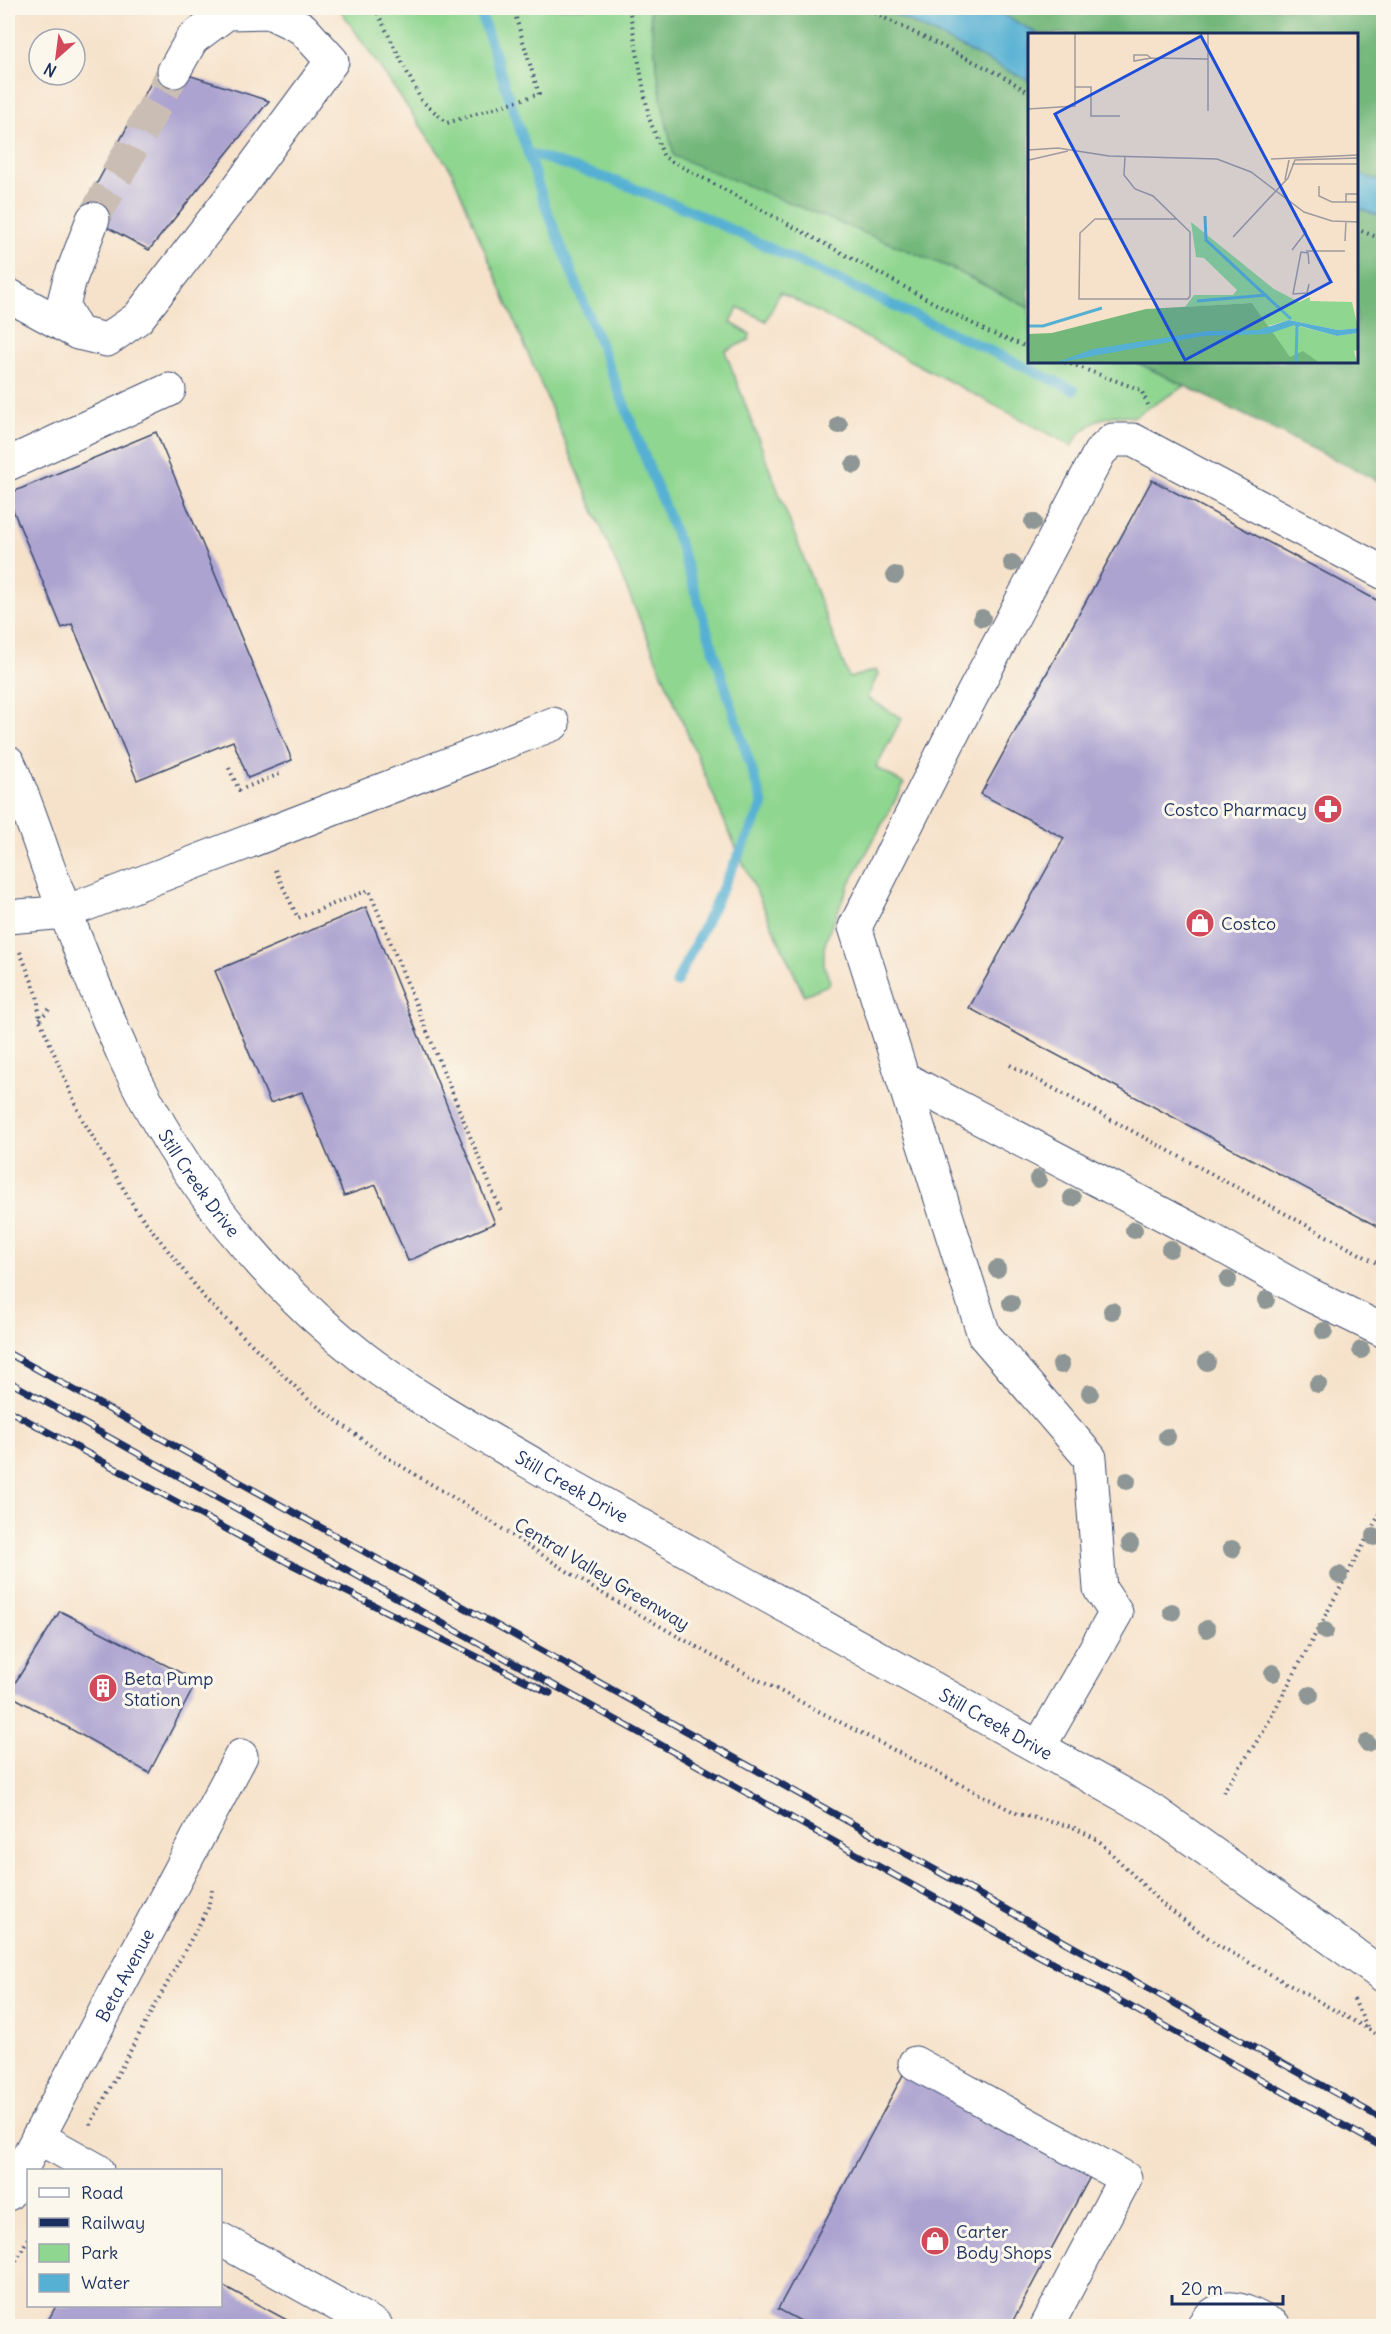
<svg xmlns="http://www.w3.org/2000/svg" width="1391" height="2334" font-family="Delius,sans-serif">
<rect width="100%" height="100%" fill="#fbf7ec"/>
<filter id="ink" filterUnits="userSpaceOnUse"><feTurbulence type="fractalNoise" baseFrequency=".0167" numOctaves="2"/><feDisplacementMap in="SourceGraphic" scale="12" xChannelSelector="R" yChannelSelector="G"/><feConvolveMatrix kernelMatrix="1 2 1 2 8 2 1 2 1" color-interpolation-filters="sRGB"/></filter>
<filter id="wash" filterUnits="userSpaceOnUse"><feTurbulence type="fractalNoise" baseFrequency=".008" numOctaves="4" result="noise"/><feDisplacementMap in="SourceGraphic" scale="24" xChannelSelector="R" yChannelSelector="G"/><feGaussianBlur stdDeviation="1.35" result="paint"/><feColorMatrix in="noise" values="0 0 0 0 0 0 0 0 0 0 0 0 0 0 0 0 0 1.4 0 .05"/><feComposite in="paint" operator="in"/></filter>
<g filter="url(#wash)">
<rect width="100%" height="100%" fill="#f6e2ca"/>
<polygon fill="#8fd690" stroke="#558277" stroke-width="1.5" points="339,8 649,8 662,103 951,268 1029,308 1030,362 1136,362 1185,386 1133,417 1117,415 1097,420 1079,434 1072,446 780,292 766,321 738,307 731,323 750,334 749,340 725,351 849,678 876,670 878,674 867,698 902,718 876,767 904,784 849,885 828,934 824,948 824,965 830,982 828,985 804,995 728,830 451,170"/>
<polygon fill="#73b77a" stroke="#47736c" stroke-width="1.5" points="649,8 1383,8 1383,483 1136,362 1356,362 1356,34 1030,34 1029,308 951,268 674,156 662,104"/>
<g fill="#55b0d3" stroke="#387098" stroke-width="1.5">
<polygon points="882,8 990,8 1039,34 1030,34 1029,81"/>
<polygon points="1356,173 1383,182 1383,217 1357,208"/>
</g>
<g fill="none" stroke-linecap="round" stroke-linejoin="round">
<g stroke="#55b0d3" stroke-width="10">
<polyline points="479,8 545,205 681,548 763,805 676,983"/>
<polyline points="528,153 618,182 691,211 1074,390"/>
</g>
</g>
<g id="blocks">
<g fill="#aca3d0">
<polygon points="160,66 269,101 149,250 81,213"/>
<polygon points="156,432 292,760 248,778 233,741 137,780 72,624 62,628 8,498 8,494"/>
<polygon points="1152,480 1384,604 1384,1230 969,1008 1064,838 981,794"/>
<polygon points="366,907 495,1223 408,1261 376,1185 344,1196 302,1092 270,1103 215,971"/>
<polygon points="60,1611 197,1681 149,1773 8,1694"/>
<polygon points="904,2073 1092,2173 1010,2326 810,2326 778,2309"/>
<polygon points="220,2284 298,2326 45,2326 56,2306 220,2306"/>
<polygon points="744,2321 755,2326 742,2326"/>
</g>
</g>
</g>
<g filter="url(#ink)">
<use href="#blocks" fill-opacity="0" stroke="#3c4a6e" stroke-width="1.5"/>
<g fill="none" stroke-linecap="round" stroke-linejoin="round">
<polyline stroke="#cabeb4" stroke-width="33" stroke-dasharray="33 16" stroke-linecap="butt" points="93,219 174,71"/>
<g stroke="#3c4a6e" stroke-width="35">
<g id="minor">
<polyline points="93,219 69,282 63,306 78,333 107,340 138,318 233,195 332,61 302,28 269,12 227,13 192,39 174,71"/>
<polyline points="8,295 78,333"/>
<polyline points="8,464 169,390"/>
<path id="s1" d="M8 762C24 795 36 832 48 867 73 932 98 999 127 1062 180 1176 265 1282 365 1359 424 1404 491 1439 555 1477L1156 1813 1384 1976"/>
<polyline points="8,917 66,912 553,724"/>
<polyline points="903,1078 1208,1238 1306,1293 1384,1331"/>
<polyline points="1039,1747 1116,1613 1100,1589 1090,1458 984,1335 855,927 969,701 1100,452 1113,440 1133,440 1384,573"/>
<polyline points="915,2063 1125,2178 1047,2326"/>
<polyline points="38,2137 97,2170"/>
<path id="s2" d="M8 2194 241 1756"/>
<polyline points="220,2239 376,2326"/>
<path d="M1203 2326C1224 2295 1248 2313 1274 2326"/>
</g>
</g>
<g stroke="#3c4a6e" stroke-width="4" stroke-dasharray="1.5 4.5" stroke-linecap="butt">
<polyline points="375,8 421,100 447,123 539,94 513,8"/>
<polyline points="629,8 649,118 664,157 988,332 1030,348"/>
<polyline points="864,8 1001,75 1030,93"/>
<polyline points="1356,229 1384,240"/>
<polyline points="1065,362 1141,390 1150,409"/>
<polyline points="229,768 239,790 282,773"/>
<polyline points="275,870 298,918 369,890 502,1214"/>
<polyline points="20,952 37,994 40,1020 81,1117 135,1208 208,1302 309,1400 383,1455 464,1504 593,1588 716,1658 1018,1814 1073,1827 1098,1840 1162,1904 1218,1945 1384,2038"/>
<polyline points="40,1019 52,1006"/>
<polyline points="1010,1065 1384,1267"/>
<polyline points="1382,1288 1379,1287 1384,1279"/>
<polyline points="1223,1792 1263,1732 1384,1506"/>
<polyline points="1354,1999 1367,2028"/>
<polyline points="90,2125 208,1908 212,1890"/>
<polyline points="8,2277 28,2238"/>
</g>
<use href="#minor" stroke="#fff" stroke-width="33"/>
<g stroke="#1b2f5e" stroke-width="7">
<g id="rail">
<polyline points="8,1353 1384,2120"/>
<polyline points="8,1381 1384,2148"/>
<polyline points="8,1410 287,1562 550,1693"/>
</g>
</g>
<use href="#rail" stroke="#fbf7ec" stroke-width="4.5" stroke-dasharray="14" stroke-linecap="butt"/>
</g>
<g fill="#8e9795">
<circle cx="839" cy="425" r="9"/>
<circle cx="854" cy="465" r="9"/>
<circle cx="1033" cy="522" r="9"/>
<circle cx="1012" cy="563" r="9"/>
<circle cx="895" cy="575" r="9"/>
<circle cx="982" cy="618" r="9"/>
<circle cx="1038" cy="1179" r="9"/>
<circle cx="1072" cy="1198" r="9"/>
<circle cx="1134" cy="1230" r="9"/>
<circle cx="1170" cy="1249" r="9"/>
<circle cx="997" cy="1269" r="9"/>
<circle cx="1228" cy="1280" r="9"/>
<circle cx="1266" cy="1300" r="9"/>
<circle cx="1011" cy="1303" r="9"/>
<circle cx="1112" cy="1311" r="9"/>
<circle cx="1324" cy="1331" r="9"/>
<circle cx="1361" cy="1350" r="9"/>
<circle cx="1207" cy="1362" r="9"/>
<circle cx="1061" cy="1365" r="9"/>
<circle cx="1318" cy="1384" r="9"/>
<circle cx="1090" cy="1393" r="9"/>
<circle cx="1167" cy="1437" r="9"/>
<circle cx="1127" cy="1481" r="9"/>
<circle cx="1374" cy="1537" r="9"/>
<circle cx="1130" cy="1544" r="9"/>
<circle cx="1232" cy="1549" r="9"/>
<circle cx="1339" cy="1575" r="9"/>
<circle cx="1172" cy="1612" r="9"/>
<circle cx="1207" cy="1629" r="9"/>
<circle cx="1325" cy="1631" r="9"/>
<circle cx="1273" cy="1673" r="9"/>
<circle cx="1310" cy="1695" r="9"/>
<circle cx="1367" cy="1743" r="9"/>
</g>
</g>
<defs>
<g id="pharmacy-disc" transform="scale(1.5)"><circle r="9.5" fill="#d1495b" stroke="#fbf7ec"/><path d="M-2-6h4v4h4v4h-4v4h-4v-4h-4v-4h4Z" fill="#fff"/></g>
<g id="shop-disc" transform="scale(1.5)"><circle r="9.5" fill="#d1495b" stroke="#fbf7ec"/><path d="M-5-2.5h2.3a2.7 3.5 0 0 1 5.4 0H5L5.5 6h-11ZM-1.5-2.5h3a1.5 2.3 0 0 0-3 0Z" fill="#fff"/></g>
<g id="building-disc" transform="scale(1.5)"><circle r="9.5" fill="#d1495b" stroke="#fbf7ec"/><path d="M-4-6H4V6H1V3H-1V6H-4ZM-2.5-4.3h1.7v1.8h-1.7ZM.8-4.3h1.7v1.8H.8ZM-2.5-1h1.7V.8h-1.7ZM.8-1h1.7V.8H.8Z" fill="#fff"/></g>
</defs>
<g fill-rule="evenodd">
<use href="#pharmacy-disc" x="1328" y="809"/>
<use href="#shop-disc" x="1200" y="923"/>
<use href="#building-disc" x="103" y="1688"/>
<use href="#shop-disc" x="935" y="2241"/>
</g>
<g text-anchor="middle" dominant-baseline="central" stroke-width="6" stroke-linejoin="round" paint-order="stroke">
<g font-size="18" fill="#1b2f5e" stroke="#fbf7ec" text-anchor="start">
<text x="1307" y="809" text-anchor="end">Costco Pharmacy</text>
<text x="1221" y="923">Costco</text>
<text x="124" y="1678">Beta Pump<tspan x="124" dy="21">Station</tspan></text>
<text x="956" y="2231">Carter<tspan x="956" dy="21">Body Shops</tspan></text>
</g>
<g font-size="18" fill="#1b2f5e" stroke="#fbf7ec">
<text stroke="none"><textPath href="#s1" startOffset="464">Still Creek Drive</textPath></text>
<text stroke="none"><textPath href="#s1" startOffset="950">Still Creek Drive</textPath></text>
<text transform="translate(602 1574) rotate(31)">Central Valley Greenway</text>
<text stroke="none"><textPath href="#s1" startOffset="1436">Still Creek Drive</textPath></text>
<text stroke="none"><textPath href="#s2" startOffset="248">Beta Avenue</textPath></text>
</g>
</g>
<g transform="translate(1028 33)">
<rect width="330" height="330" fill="#f6e2ca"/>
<path d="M163 189 246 256 271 269 282 264V268L324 269 330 295 310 297 261 287 240 293 224 270 157 274 166 262H205L209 257 176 225 168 224ZM267 292 309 303 330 300V317L326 318 329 330H292L275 319 262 325 243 299Z" fill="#8fd690"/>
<path d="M224 270 262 324 275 318 292 330H0V301L24 300 118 276Z" fill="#73b77a"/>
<path d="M261 287 310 297 330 295V300L309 303 272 293 268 296 267 292 240 301 175 303 27 330 65 316 179 298 230 297Z" fill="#55b0d3"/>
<path fill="none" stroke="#55b0d3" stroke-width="3" d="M177 183 178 207 263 286M169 268 239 262M0 293H15L74 275M268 330 269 295"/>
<path fill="none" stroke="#9e9a9f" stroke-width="1.5" d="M106 22H119L123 25 106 28ZM123 25 180 26M47 54H63V83H92M0 76 47 73V0M180 78V0M0 117 30 115 81 123 189 126 223 139 276 179 304 188 330 189M97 123 96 142 107 156 125 163 162 199V263L160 266H51L52 200 67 186H148M243 126 330 122M1 127 40 118M264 131H330M257 147 261 127M291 153V163L304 169H330M318 169V161H329M205 204 260 145 267 127 330 125M317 208 318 188M264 217 278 199 276 195M278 218H317M281 251 279 260 265 261 273 219 280 220 281 231"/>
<path fill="#1d4ed8" fill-opacity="0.15" stroke="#1d4ed8" stroke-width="3" d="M173 3 303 249 157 327 27 81Z"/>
<rect width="330" height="330" fill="none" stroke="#1b2f5e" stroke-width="3"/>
</g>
<rect width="1391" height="2334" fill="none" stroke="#fbf7ec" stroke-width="30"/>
<rect x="27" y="2169" width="195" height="138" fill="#fbf7ec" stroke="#a1a7b3" stroke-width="1.5"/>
<rect x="39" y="2188" width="30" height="9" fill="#ffffff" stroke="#a1a7b3" stroke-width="1.5"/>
<text x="81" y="2199" font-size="18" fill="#1b2f5e">Road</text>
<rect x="39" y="2218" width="30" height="9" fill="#1b2f5e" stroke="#a1a7b3" stroke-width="1.5"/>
<text x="81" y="2229" font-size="18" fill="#1b2f5e">Railway</text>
<rect x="39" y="2244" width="30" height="18" fill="#8fd690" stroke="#a1a7b3" stroke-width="1.5"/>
<text x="81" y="2259" font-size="18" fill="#1b2f5e">Park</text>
<rect x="39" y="2274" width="30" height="18" fill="#55b0d3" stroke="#a1a7b3" stroke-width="1.5"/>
<text x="81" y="2289" font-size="18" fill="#1b2f5e">Water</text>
<g transform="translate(57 57) rotate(208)"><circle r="28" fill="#fbf7ec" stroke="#a1a7b3" stroke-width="1.5"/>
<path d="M0-4.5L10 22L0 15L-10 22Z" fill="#d1495b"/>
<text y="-9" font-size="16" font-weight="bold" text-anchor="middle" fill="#1b2f5e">N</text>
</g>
<path d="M1172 2295v9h111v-9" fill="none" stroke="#1b2f5e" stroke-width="3"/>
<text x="1181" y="2295" font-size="18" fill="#1b2f5e" stroke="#fbf7ec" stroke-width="4.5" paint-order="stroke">20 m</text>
</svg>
